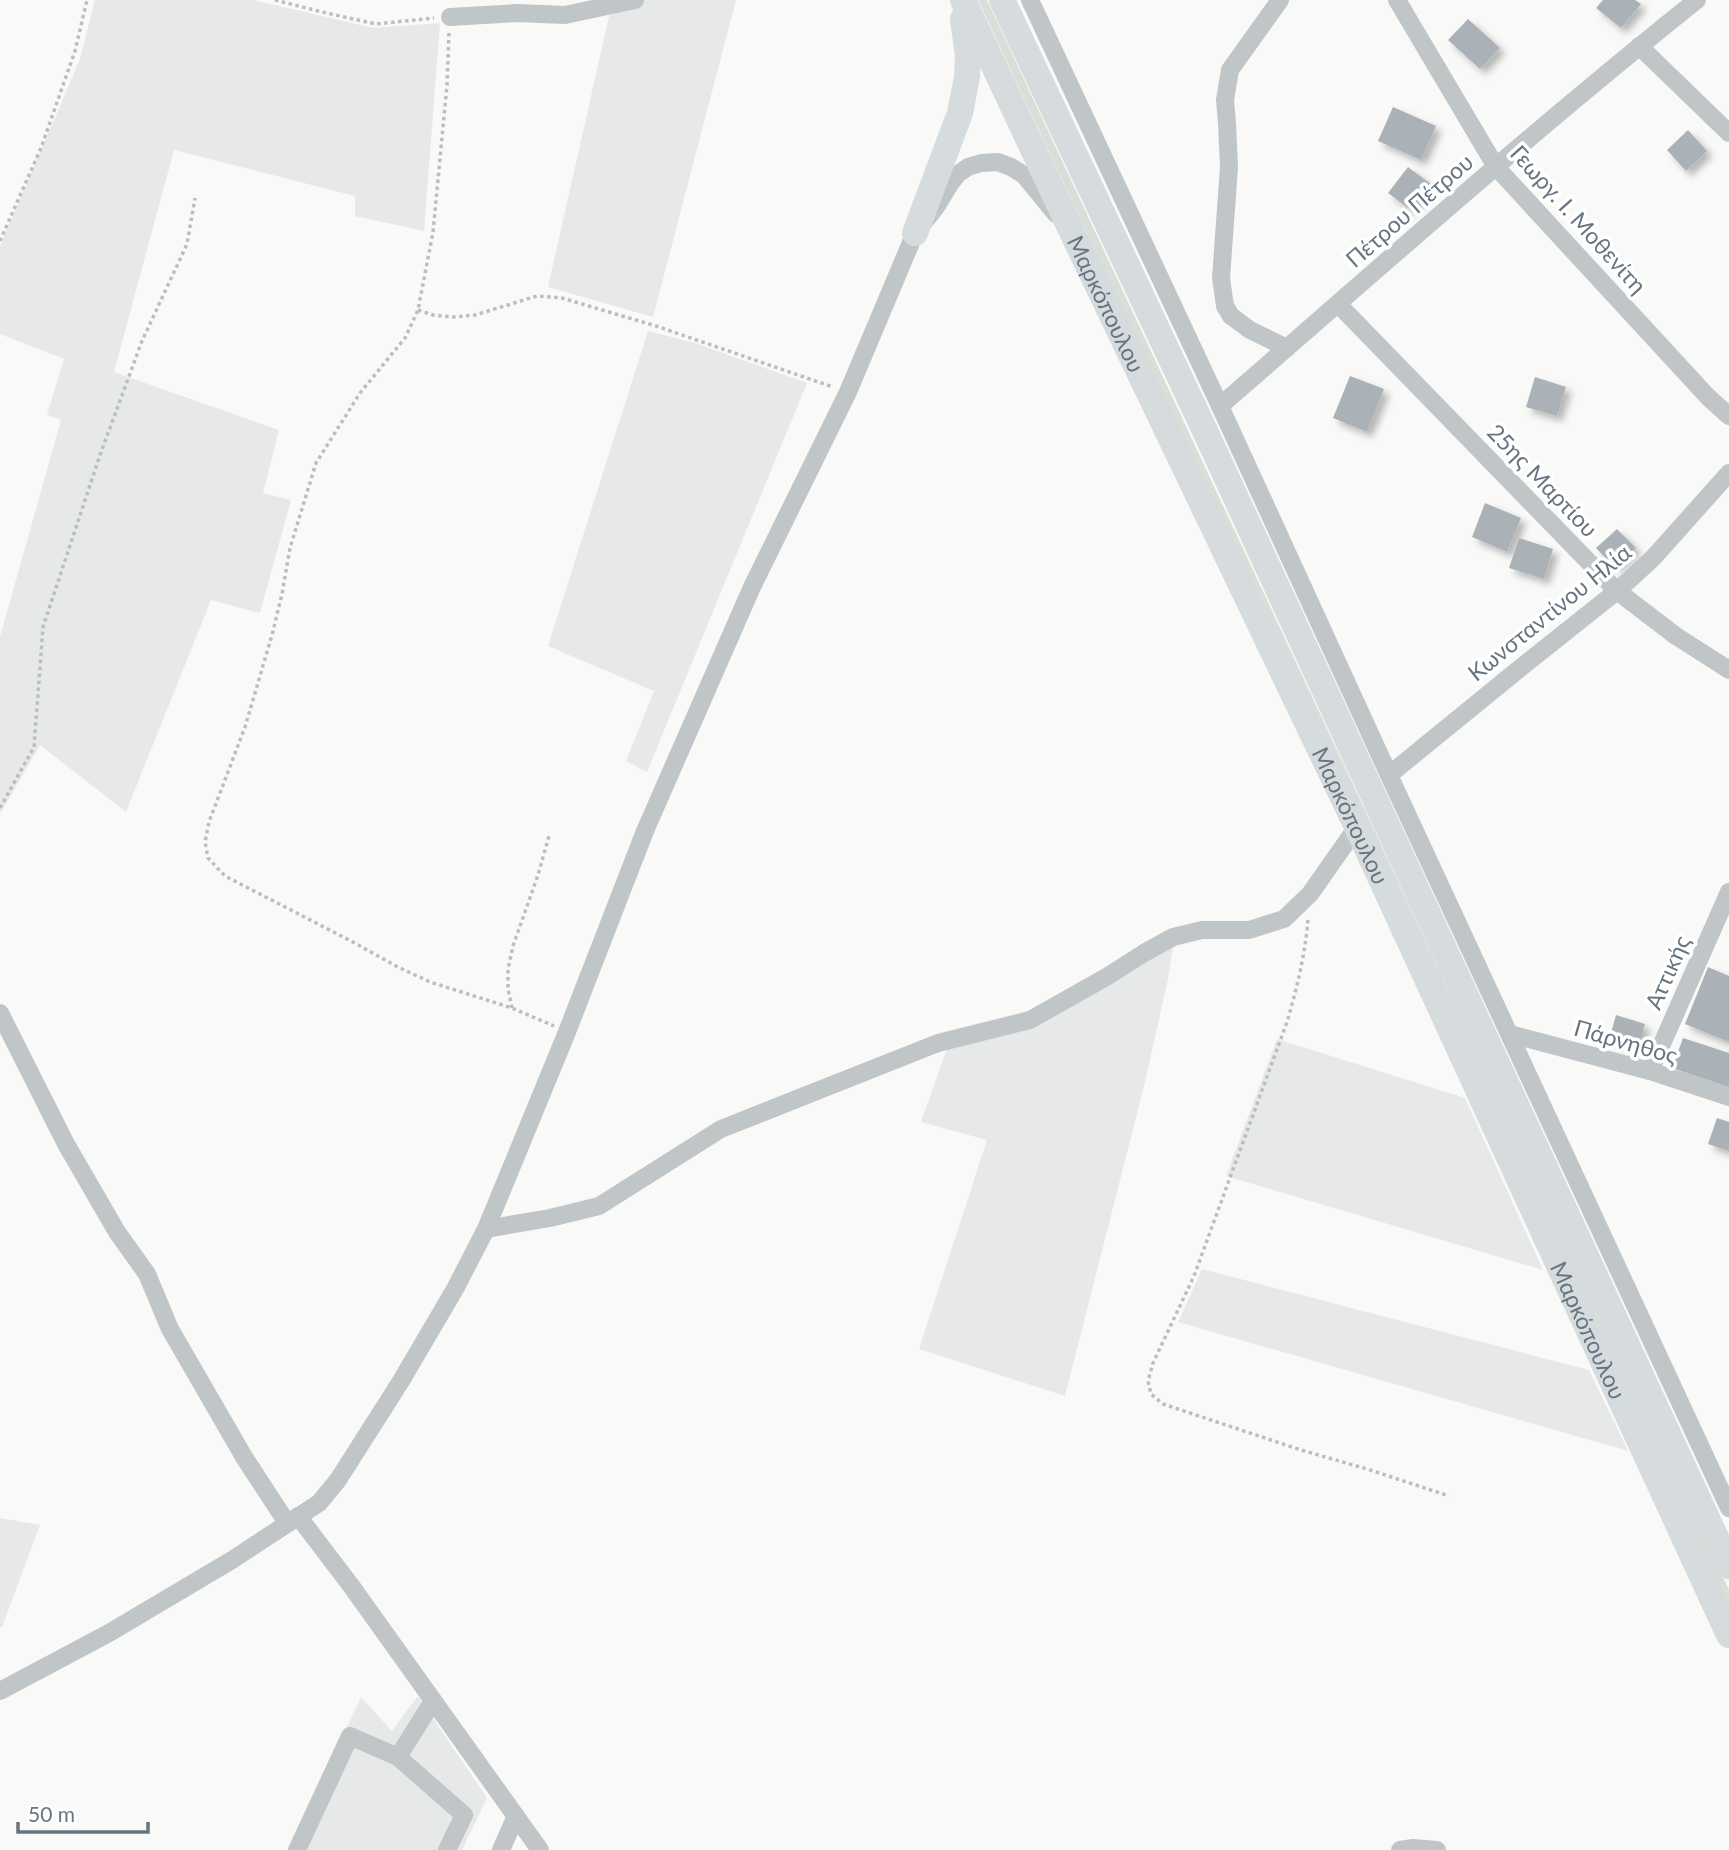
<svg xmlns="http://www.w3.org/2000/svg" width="1729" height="1850" font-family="Lato,sans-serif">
<defs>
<filter id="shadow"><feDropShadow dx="5.5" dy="5.5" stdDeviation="3.5" flood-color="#0004"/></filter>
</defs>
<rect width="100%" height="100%" fill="#f9f9f7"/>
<g fill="#e7e8e8">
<polygon points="95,0 254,0 373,28 440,23 424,231 355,216 355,196 174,150 114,372 279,430 263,493 291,500 260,613 211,600 126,812 40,745 0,814 0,637 61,420 47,415 64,359 0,334 0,246 80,59"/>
<polygon points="645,0 736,0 653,317 548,287 610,12"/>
<polygon points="648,331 695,343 807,383 647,772 626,761 654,691 548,646"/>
<polygon points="1174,941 1168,979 1144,1086 1065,1396 919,1349 987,1140 921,1122 947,1049 1032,1023"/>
<polygon points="1277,1039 1465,1098 1543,1270 1226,1176"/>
<polygon points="1202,1269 1589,1370 1628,1451 1178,1322"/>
<polygon points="0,1518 40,1525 2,1627 0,1627"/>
<polygon points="418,1696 487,1798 462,1850 290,1850 361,1697 392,1731"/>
</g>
<polygon fill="#d9ded6" points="978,0 987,0 1729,1590 1729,1605"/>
<g fill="#aab2b7" filter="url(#shadow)">
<polygon points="1603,0 1635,0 1641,4 1621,28 1596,8"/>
<polygon points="1468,19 1500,48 1480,69 1448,40"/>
<polygon points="1393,107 1436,126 1421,160 1378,141"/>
<polygon points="1688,130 1707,151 1686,171 1667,150"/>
<polygon points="1408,167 1431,184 1411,210 1388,193"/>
<polygon points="1350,376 1384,389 1367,432 1333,418"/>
<polygon points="1535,377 1566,387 1557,416 1526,407"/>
<polygon points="1485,503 1521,518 1507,552 1472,537"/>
<polygon points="1617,529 1636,548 1615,568 1596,548"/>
<polygon points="1519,538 1553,549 1544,579 1509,568"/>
<polygon points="1708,967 1729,976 1729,1042 1685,1024"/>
<polygon points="1616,1015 1645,1024 1638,1049 1609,1040"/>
<polygon points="1683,1038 1729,1053 1729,1087 1672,1068"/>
<polygon points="1717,1118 1729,1122 1729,1151 1708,1144"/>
</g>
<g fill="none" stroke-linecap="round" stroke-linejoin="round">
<g stroke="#bbbec0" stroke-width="3.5" stroke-dasharray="3.5 3.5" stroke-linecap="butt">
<polyline points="275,0 322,12 376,24 434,18"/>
<polyline points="449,33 447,85 433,232 418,310 405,338 360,393 316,463 290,548 282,594 272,635 245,727 209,822 205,842 208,858 225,876 351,941 396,966 430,982 512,1008 554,1026"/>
<polyline points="0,241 41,148 75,51 87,0"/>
<polyline points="418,310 433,315 454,317 475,315 537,296 562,298 656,326 833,387"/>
<polyline points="0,808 34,747 43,627 100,455 142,341 187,244 195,198"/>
<path d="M1308 920C1305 955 1297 988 1287 1022L1194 1276 1153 1363 1148 1381 1151 1394 1163 1404 1301 1450 1367 1469 1449 1496"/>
<polyline points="512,1008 508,989 508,969 513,946 538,875 549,836"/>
</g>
<g stroke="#c0c5c8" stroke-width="18">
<polyline points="1030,0 1220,406 1389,775 1729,1508"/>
<polyline points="1280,0 1230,70 1225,100 1227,123 1229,167 1221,278 1225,306 1231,316 1250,330 1287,348"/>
<polyline points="1397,0 1496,167 1708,397 1729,416"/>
<polyline points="450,17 518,13 565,15 635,0"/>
<polyline points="1639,46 1729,133"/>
<polyline points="1338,304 1617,591 1676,636 1729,670"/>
<path d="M1220 406C1378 269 1534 130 1697 0"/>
<polyline points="1389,775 1519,669 1617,591 1653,558 1729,473"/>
<polyline points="0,1013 66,1144 117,1232 147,1274 170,1329 244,1457 287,1523"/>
<polyline points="1510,1034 1650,1071 1729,1097"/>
<polyline points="1650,1071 1729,892"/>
<polyline points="486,1229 550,1218 599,1206 721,1129 938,1043 1030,1020 1108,976 1144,953 1173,937 1202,930 1249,930 1284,919 1310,894 1357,827"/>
<polyline points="298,1516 352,1587 540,1850"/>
<polyline points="0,1691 109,1633 232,1560 319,1503 338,1480 401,1381 455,1289 486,1229 567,1032 645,831 752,587 848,392 915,233 936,207 950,184 958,174 968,167 981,163 998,162 1011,167 1024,175 1056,214"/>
<polyline points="398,1757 433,1701"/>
<polyline points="297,1850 350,1736 398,1757 464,1815 447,1850"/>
<polyline points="501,1850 516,1816"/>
<polyline points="1400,1850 1413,1848 1437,1850"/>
</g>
<g stroke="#d6dbde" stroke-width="26">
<path id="s1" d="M963 0 1072 232 1357 827 1729 1635"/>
<polyline points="1002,0 1206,433 1729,1566"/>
<polyline points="915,233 960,113 967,77 968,56 963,19"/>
</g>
</g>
<g text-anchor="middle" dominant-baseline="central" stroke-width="7" stroke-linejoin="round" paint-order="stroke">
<g font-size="23" fill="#667580" stroke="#fff">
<text transform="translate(1409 210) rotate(-41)">Πέτρου Πέτρου</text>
<text transform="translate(1579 219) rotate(48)">Γεωργ. Ι. Μοθενίτη</text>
<text stroke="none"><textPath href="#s1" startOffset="336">Μαρκόπουλου</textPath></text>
<text transform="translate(1543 480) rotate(46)">25ης Μαρτίου</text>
<text transform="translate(1549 612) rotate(-39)">Κωνσταντίνου Ηλία</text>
<text stroke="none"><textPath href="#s1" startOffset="903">Μαρκόπουλου</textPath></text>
<text transform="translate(1667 972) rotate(-66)">Αττικής</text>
<text transform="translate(1626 1041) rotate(16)">Πάρνηθος</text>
<text stroke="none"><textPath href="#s1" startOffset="1470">Μαρκόπουλου</textPath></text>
</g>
</g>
<path d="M18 1822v10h130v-10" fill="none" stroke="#667580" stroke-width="3.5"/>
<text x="28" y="1822" font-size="21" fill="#667580" stroke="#ffffff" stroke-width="5" paint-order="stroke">50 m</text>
</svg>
